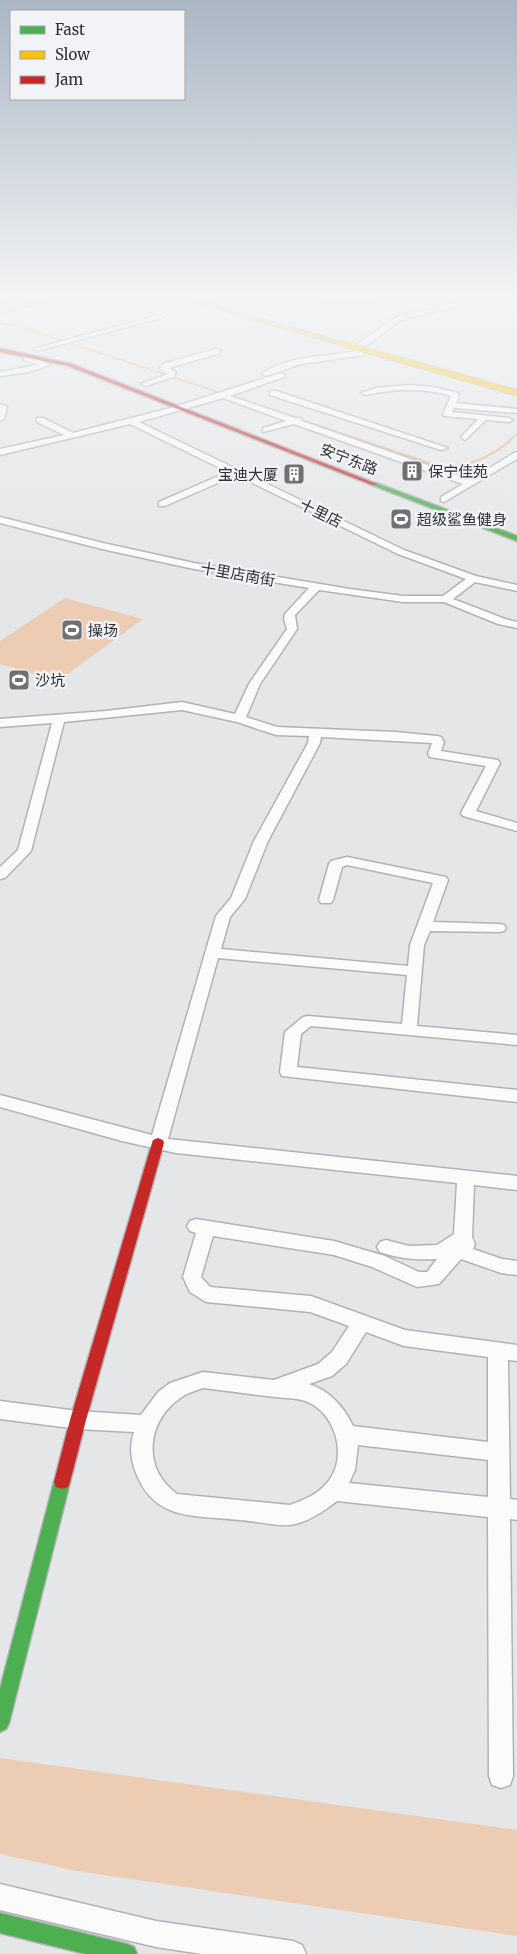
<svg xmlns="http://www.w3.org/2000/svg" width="517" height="1954" font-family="Merriweather,'Noto Sans SC',serif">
<rect width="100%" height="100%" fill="#e5e6e8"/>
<g fill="#ecccb3">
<path d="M271 297H375L376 301 372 309C346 312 323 302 298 299 289 297 280 298 271 297Z"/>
<polygon points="65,598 143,619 58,681 0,664 0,641"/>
<polygon points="0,1758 517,1830 517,1936 77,1871 0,1854"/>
</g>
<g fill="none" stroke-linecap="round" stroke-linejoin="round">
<g stroke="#ebb98f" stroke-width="2">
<polyline points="0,313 68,297"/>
<polyline points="0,323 24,328 224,394"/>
<polyline points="250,403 367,442"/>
<polyline points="508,442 517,434"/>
</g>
<path stroke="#ebb98f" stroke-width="2.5" d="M363 441 438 466C466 468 488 459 510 441"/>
<g stroke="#b1b2b4" stroke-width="3">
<g id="street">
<polygon points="25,297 35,297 0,309 0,305"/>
<path d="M455 303 457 304V306L401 320 364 347V355L301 364 266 376 262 374C284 356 330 356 357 351V344L397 317Z"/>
<polygon points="159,315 163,317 161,318 37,351 33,349"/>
<polygon points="217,349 221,351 220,353 169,368 176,372 174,377 145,386 141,384 168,374 159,368 165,363"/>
<polygon points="24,356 30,356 50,365 28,372 0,376 0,372 38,365 24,360"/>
<path d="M281 373 285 375 284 377 230 396 295 418H301L302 421 470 480 514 453 517 452V459L444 502 441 501V497L463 484 294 424 263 432V428L286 421 223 398 139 422 404 550 476 576 517 585V591L475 582 453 599 505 619 517 622V628L498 624 444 602H403L319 590 295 615 297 629 260 684 246 717 277 727 395 732 437 736 441 737 444 742 441 751 498 760 500 763 476 811 517 823V831L463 816 461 813 486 766 430 757 428 754 432 743 321 737 320 743 268 841 245 899 230 917 221 949 408 966 410 945 433 883 347 865 342 867 333 900 331 903H321L319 900 329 864 331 861 347 857 446 877 448 880 433 922 499 924 504 925 506 928 504 931 499 932 430 931 424 945 417 1026 517 1035V1045L311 1026 301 1034 297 1067 517 1090V1102L282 1076 280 1072 285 1032 303 1017 308 1016 402 1024 407 975 218 958 168 1139 517 1176V1190L474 1185 472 1237 475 1244 473 1249 502 1259 517 1261V1275L501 1273 461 1259 439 1284 417 1287 372 1267 334 1255 213 1236 201 1277 210 1287 311 1296 405 1330 517 1345V1361L508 1360 510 1499 517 1500V1520L510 1519 513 1776 510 1785 501 1788 492 1785 489 1776 488 1517 337 1501C324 1511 307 1523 290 1525 276 1526 254 1521 240 1520 196 1515 155 1522 136 1473 131 1460 129 1446 134 1432L78 1429 0 1419V1401L78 1411 141 1415 158 1392 170 1383 203 1372 274 1380 318 1364 332 1352 349 1326 310 1312 206 1302 190 1292 183 1277 196 1233 190 1231 187 1226 190 1221 196 1219 334 1241 385 1256 419 1272H427L437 1259C415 1260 401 1259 380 1252L377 1247 380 1242 386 1240 409 1246 437 1245 454 1234 457 1183 176 1153 122 1141 0 1107V1095L152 1135 216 916 231 898 254 841 308 743 309 736 276 735 237 722 182 710 64 722 31 851 5 878 0 879V867L18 850 52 723 0 727V719L106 711 182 702 235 714 249 684 287 629 284 619 285 614 309 588 194 569 102 549 0 523V517L103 543 194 563 350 589 403 596H443L466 579 398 554 236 475 165 506H159V502L228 472 130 424 0 455V449L64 435 37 422V418H43L73 433 174 407ZM366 1332 404 1346 488 1357V1442L353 1426C344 1407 330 1391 309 1384L332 1376 346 1364ZM203 1388C227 1391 251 1394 275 1397 284 1398 297 1398 305 1401 337 1412 349 1460 326 1484 317 1495 303 1500 290 1505L177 1494C140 1468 147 1417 185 1395 190 1392 197 1390 203 1388ZM358 1445 488 1460V1497L349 1483 355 1470Z"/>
<path d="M410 385 433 387 458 393 459 395 456 403 517 409V413L454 408 452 412 509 418 513 420 509 422 486 420 465 440 461 437 478 419 444 416 443 414 451 396C422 387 394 389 365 395L361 393 376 388Z"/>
<polygon points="270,391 276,391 448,448 441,450 270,395"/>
<polygon points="0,404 7,407 4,419 0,421"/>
<polygon points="0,1884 156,1921 293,1941 302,1945 306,1954 202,1954 156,1947 0,1910"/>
</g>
</g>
<g stroke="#b1b2b4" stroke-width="3">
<g id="fast">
<polygon points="372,483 376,483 517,536 517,541 372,485"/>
<polygon points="62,1475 68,1477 70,1482 9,1723 6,1729 0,1732 0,1689 54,1482 56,1477"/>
<polygon points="0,1913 127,1944 134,1947 137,1954 86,1954 0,1933"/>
</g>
</g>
<g stroke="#b1b2b4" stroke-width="3">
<g id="slow">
<polygon points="50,297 59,297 0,313 0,309"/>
<polygon points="176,297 185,297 344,343 339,344"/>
</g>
</g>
<g stroke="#b1b2b4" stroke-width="3">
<g id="jam">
<polygon points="0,348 72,364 377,484 372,485 68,366 0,352"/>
<polygon points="158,1138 163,1140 164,1143 86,1420 70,1482 68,1487 62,1489 56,1487 54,1482 70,1420 152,1143 153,1140"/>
</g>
</g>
<use href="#street" fill="#fbfbfc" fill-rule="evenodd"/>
<use href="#fast" fill="#4caf50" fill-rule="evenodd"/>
<use href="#slow" fill="#ffc107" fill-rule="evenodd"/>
<use href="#jam" fill="#c62828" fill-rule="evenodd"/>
<g stroke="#b1b2b4" stroke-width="7" stroke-linecap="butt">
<polyline id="slow-bridge" points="341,343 517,393"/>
</g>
<use href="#slow-bridge" stroke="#ffc107" stroke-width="5.5"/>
</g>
<linearGradient id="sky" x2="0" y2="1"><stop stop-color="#a9b6c4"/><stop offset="0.52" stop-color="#f3f4f5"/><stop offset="1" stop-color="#f3f4f5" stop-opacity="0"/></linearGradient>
<rect width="517" height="571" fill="url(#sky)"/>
<defs>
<g id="building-square" transform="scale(1.125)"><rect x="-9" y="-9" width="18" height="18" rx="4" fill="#6f7071" stroke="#f1f3f6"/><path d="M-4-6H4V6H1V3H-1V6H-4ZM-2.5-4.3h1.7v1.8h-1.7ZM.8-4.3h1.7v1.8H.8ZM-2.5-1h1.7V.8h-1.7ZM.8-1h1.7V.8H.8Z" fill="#fff"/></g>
<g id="stadium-square" transform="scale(1.125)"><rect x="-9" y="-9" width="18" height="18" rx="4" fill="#6f7071" stroke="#f1f3f6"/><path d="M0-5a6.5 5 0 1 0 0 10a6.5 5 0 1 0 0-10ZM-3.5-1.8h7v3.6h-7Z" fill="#fff"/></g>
</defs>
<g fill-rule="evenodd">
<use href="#building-square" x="412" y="471"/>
<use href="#building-square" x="294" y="474"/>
<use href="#stadium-square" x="401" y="519"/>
<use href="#stadium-square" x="72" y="630"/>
<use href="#stadium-square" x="19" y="680"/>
</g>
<g text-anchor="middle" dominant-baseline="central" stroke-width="5" stroke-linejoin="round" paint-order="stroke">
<g font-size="15" fill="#2f3031" stroke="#f1f3f6">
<text transform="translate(349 459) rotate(21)">安宁东路</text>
<text transform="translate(321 513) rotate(26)">十里店</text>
<text transform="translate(238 574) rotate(10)">十里店南街</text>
</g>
<g font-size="15" fill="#2f3031" stroke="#f1f3f6" text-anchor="start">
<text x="428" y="471">保宁佳苑</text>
<text x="278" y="474" text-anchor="end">宝迪大厦</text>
<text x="417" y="519">超级鲨鱼健身</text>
<text x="88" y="630">操场</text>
<text x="35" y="680">沙坑</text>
</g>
</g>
<rect x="10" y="10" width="175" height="90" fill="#f1f3f6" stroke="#a3a5a7"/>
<rect x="20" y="26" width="25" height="8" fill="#4caf50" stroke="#a3a5a7"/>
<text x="55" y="35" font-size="15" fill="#2f3031">Fast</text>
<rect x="20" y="51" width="25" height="8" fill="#ffc107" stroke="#a3a5a7"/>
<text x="55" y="60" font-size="15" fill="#2f3031">Slow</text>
<rect x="20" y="76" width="25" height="8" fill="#c62828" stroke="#a3a5a7"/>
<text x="55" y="85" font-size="15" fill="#2f3031">Jam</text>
</svg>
